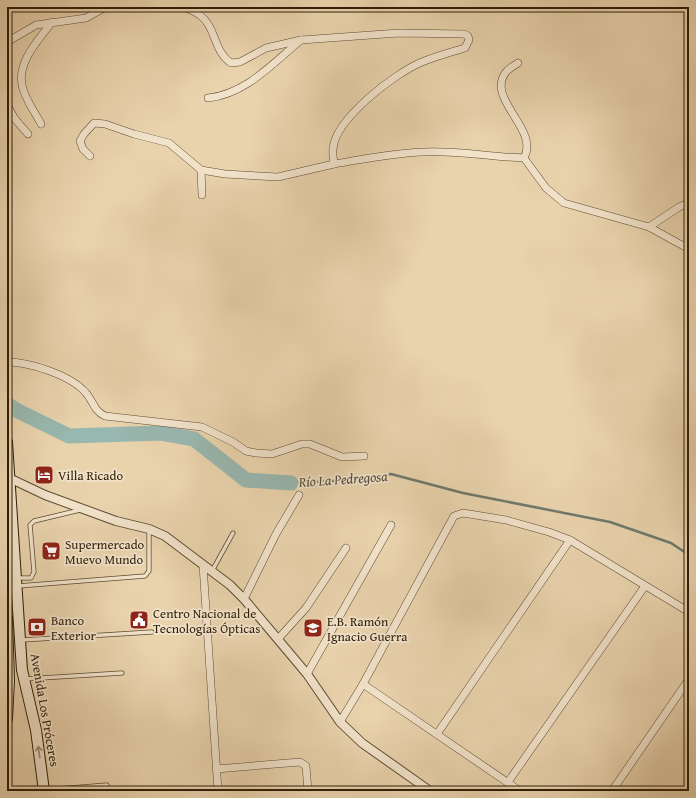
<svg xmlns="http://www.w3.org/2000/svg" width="696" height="798" font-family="'Gentium Book Plus',serif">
<rect width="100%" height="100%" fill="#e9d3ad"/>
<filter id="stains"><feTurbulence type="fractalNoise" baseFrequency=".005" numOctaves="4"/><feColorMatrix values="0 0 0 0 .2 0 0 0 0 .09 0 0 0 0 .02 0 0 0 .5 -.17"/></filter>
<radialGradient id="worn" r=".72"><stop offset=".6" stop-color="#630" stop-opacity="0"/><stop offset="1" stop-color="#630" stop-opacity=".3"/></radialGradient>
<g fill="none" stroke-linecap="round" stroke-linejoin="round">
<polyline stroke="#6e7a6c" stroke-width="2.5" points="291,483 358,480 391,474 463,493 610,522 671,543 689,555"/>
<polyline stroke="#98b7af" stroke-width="15" points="7,404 16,410 69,436 161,433 194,439 246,480 291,483"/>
<g stroke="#5d4b31" stroke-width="5">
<g id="service">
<polyline points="212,571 233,533"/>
<polyline points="17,578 31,578 34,572 30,525 34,521 80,510"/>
<polyline points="18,586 145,576 149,571 149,531"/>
<polyline points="22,640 152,632"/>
<polyline points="25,679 122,673"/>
<polyline points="45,790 107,785"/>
</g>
</g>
<g stroke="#5d4b31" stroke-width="8">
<g id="minor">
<path d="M184 7C189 9 196 12 201 16 216 28 214 52 231 63L240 62 266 48 301 40 399 33 464 34 468 36 469 40 465 48C451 52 436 56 422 62 395 73 335 119 333 149 332 154 334 160 334 164 364 159 393 153 423 152 457 150 490 157 524 158L546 188 564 203 649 227 689 249"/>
<polyline points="7,42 36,25 86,18 106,7"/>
<path d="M518 63C514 66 509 68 506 72 485 99 540 129 524 158"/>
<path d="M208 98C246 94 273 63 301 40"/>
<path d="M7 102C10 115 19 124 28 134"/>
<path d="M41 124C35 112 24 98 22 85 17 62 39 39 52 22"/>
<polyline points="90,156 83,149 80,141 84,134 94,123 105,124 134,134 169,143 201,170 225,174 278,177 334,164"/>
<polyline points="201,170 202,195"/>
<polyline points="649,227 679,207 689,203"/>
<path d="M7 362C29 362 71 375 86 393 93 401 94 411 105 416L202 427 233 442 246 451 256 453 272 454 302 444H310L342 457 364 456"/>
<polyline points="203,565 218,791"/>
<polyline points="244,599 276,534 299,495"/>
<polyline points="278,639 306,608 346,548"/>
<polyline points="307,674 391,525"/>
<polyline points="363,684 520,791"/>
<polyline points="340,722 363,684 454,516 463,513 506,520 549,532 570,540 689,612"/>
<polyline points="437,734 570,540"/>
<polyline points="216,769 300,762 306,766 308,791"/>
<polyline points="508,782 645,586"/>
<polyline points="612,791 689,679"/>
</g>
</g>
<g stroke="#5d4b31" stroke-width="10">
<polyline id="tertiary" points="7,477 45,495 116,521 149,529 165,536 230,585 244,599 307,674 340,722 362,743 430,791"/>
</g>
<g stroke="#2e1e08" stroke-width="12">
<g id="secondary">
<polyline points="7,442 22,670 36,730 44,791"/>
<polyline points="7,617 9,681 7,719"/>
</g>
</g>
<use href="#service" stroke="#f1e2ca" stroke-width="3.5"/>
<use href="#minor" stroke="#f1e2ca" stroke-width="7"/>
<use href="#tertiary" stroke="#f1e2ca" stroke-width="8"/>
<use href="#secondary" stroke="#f1e2ca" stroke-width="10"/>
</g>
<defs><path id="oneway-shaft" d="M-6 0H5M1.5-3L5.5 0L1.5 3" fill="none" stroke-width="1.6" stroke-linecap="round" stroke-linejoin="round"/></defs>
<use stroke="#998a73" href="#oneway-shaft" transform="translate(39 752) rotate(-98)"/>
<defs>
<g id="hotel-square" transform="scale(1)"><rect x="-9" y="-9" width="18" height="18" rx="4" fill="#8f2418" stroke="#f1e2ca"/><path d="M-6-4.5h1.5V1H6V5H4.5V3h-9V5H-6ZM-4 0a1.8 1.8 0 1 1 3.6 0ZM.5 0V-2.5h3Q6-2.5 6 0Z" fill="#fff"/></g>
<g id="supermarket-square" transform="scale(1)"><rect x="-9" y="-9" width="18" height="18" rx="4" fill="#8f2418" stroke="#f1e2ca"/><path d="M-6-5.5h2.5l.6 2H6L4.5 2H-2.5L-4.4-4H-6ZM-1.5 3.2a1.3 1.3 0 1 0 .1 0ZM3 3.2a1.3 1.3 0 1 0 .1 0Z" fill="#fff"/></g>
<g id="civic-square" transform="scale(1)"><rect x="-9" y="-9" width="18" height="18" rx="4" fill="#8f2418" stroke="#f1e2ca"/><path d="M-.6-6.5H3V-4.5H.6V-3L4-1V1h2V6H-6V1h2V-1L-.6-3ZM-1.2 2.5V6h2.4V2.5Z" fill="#fff"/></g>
<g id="bank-square" transform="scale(1)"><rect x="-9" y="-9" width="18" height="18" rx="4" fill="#8f2418" stroke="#f1e2ca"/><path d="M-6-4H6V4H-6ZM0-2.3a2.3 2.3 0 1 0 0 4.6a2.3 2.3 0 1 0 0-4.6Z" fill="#fff"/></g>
<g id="school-square" transform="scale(1)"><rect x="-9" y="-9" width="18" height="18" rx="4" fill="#8f2418" stroke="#f1e2ca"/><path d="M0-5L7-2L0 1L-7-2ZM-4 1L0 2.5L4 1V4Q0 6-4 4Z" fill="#fff"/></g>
</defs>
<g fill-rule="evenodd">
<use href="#hotel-square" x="44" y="475"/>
<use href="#supermarket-square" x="51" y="551"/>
<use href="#civic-square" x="139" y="620"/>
<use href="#bank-square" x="37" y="627"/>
<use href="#school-square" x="313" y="628"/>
</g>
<g text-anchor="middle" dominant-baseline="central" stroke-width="3.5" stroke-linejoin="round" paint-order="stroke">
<g font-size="13" fill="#2e1e08" stroke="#f1e2ca" text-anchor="start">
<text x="58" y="475">Villa Ricado</text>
<text x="65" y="544">Supermercado<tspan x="65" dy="15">Muevo Mundo</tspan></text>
<text x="153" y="613">Centro Nacional de<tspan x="153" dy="15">Tecnologías Ópticas</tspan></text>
<text x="51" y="620">Banco<tspan x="51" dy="15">Exterior</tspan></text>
<text x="327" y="621">E.B. Ramón<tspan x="327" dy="15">Ignacio Guerra</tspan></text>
</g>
<g font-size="13" fill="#2e1e08" stroke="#f1e2ca">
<text transform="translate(45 710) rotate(80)">Avenida Los Próceres</text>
</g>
<g font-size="14" font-style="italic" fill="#4e4c3a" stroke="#f1e2ca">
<text transform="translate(343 479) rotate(-4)">Río La Pedregosa</text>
</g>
</g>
<rect width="696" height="798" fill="none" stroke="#e9d3ad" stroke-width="24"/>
<rect x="8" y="8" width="680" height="782" fill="none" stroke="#2e1e08" stroke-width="2"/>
<rect x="12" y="12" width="672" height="774" fill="none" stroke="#2e1e08"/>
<rect width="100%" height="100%" filter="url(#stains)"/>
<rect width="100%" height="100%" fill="url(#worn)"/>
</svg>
